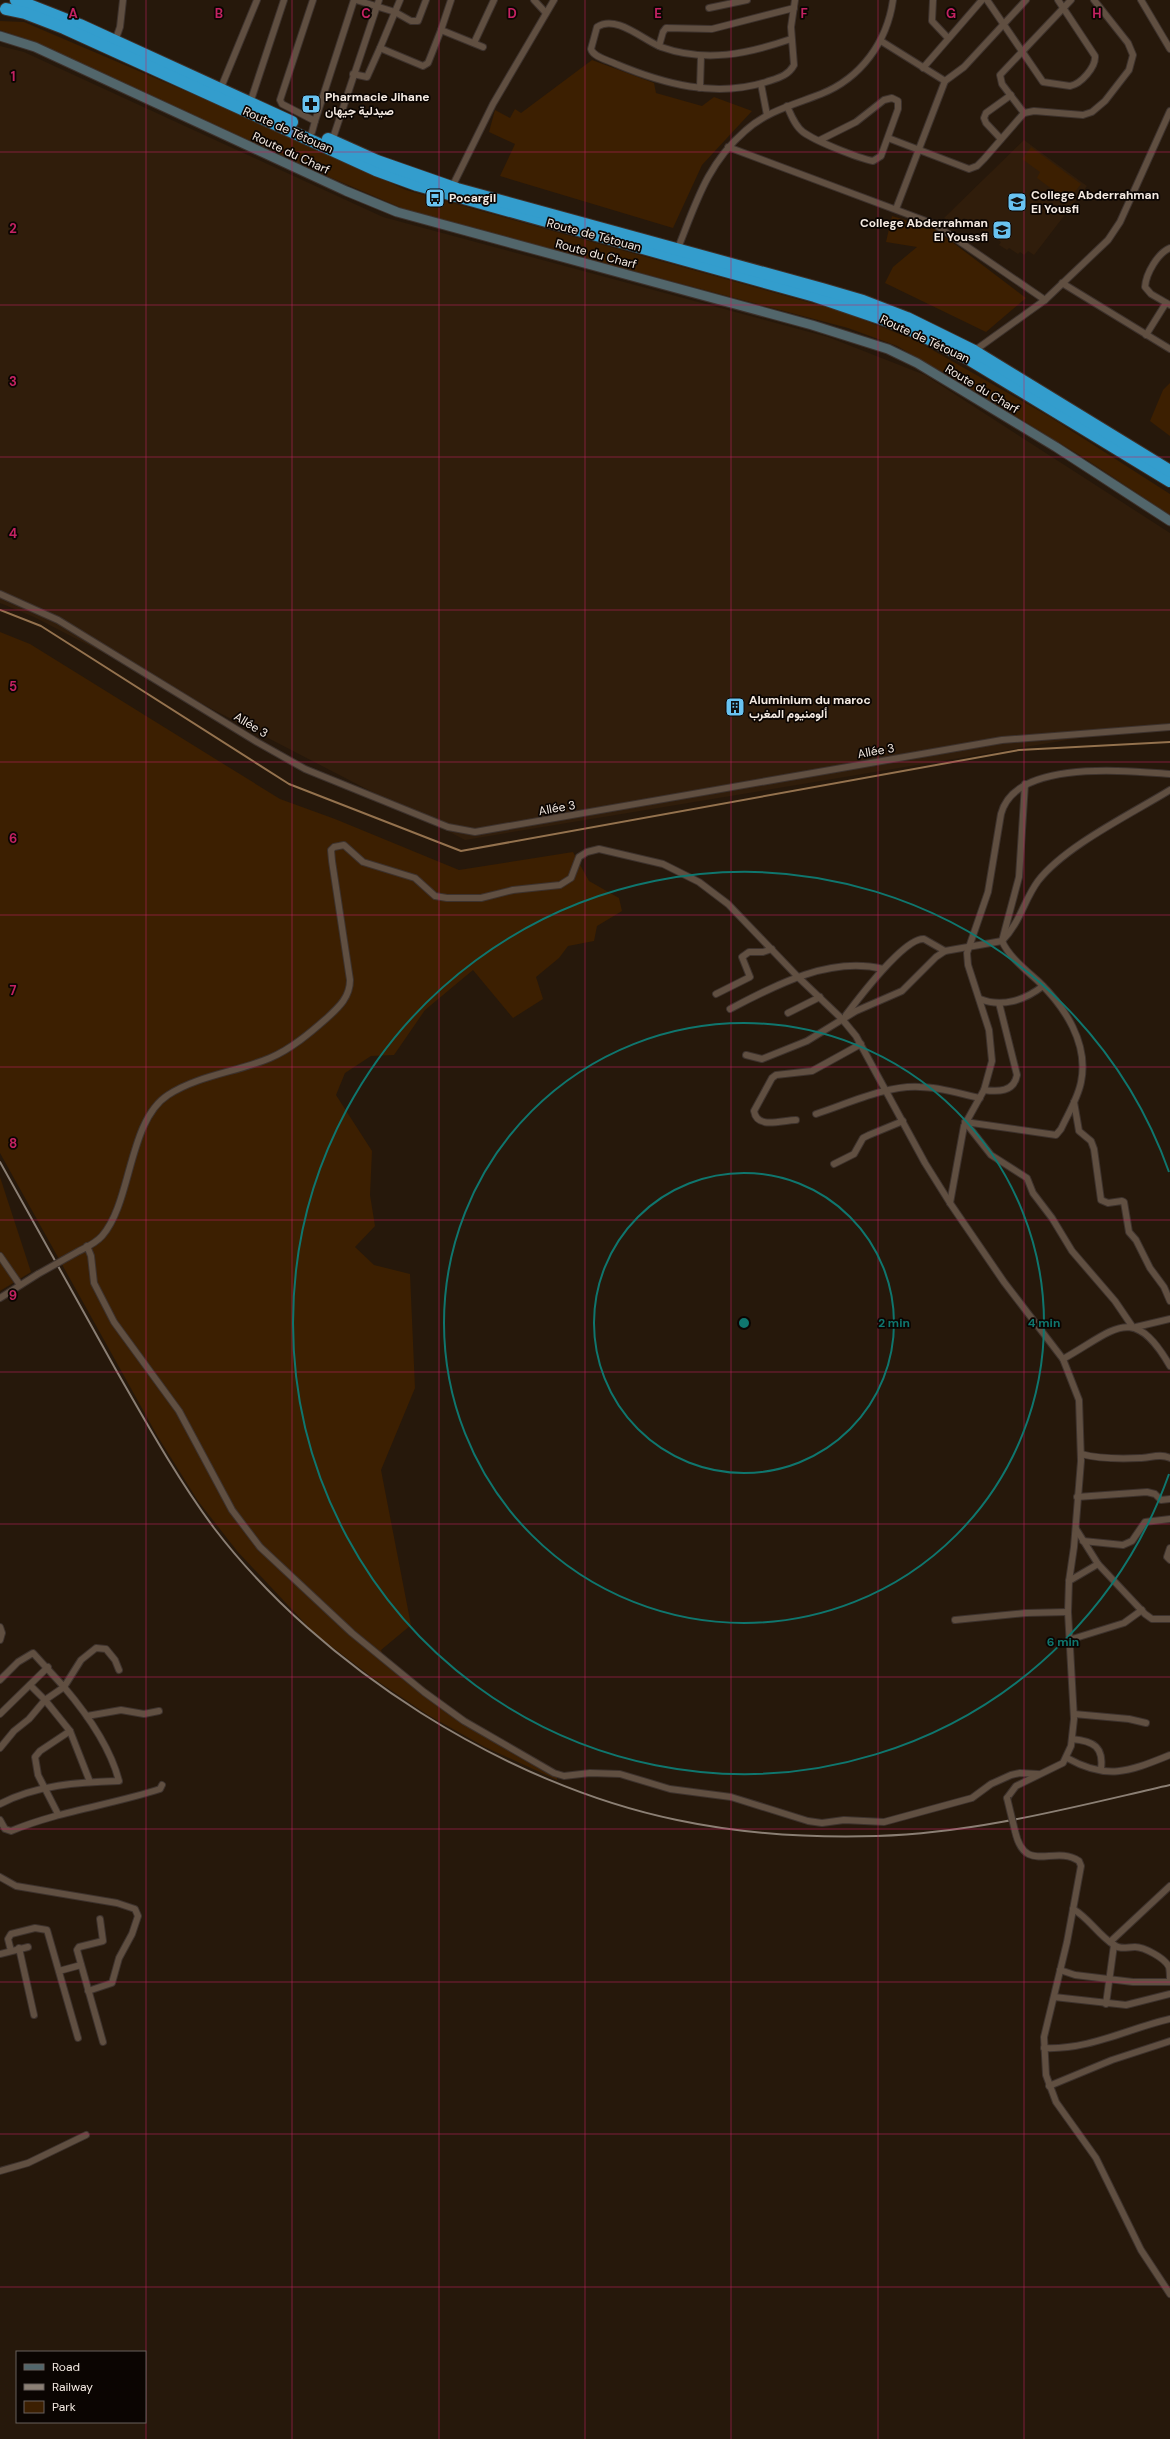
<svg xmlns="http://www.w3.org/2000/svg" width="1170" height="2439" font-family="'DM Sans',Vazirmatn,sans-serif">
<rect width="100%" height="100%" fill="#26180b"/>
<g fill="#301d0b">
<polygon points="0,46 24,52 383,217 828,337 925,375 1170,533 1170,723 465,840 34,617 0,603"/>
<polygon points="1024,140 1087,186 1034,255 1028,251 1024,255 1020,252 1018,254 1009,248 1007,250 999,245 1001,242 964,218 958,225 944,218"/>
</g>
<g fill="#3c1f01">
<polygon points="0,21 24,22 237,113 406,190 840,311 915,340 1050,417 1170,494 1170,515 1081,456 961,383 897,346 848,328 411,212 273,153 33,41 0,30"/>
<polygon points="592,60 654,83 656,93 702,106 714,97 752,111 702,165 673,228 500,176 515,144 489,132 495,110 510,118 515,109 521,113"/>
<polygon points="1031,147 1081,184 1068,201 1037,178 1040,172 1022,159"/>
<polygon points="892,216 935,229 1026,298 986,332 885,283 893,267 917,247 886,242"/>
<polygon points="1170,383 1170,436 1150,421 1163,390"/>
<polygon points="0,632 30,644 280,799 335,819 459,870 573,852 589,881 619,898 622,911 597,926 594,941 568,946 559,958 536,977 543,999 513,1018 473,970 425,1010 394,1055 371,1056 345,1073 336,1095 372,1151 370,1195 375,1226 355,1247 374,1265 410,1274 415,1388 381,1470 411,1625 381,1650 384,1657 463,1717 558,1772 557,1780 485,1747 428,1715 373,1678 314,1633 237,1551 198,1501 158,1437 0,1153"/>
<polygon points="0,1177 31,1272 0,1291"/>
</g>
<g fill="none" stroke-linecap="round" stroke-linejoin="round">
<polyline stroke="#94724e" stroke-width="2" points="0,610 41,626 289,784 461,851 1019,750 1170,742"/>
<g stroke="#3d322d" stroke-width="8">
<g id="street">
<polyline points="356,0 395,12 400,0"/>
<polyline points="426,0 418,21 411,21 395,12 380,48 423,66 428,63 441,30"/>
<polyline points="451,0 441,30 483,47"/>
<polyline points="534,0 546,13"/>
<polyline points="933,0 932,21 948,38"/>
<path d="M987 0 1043 82 1070 86C1081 84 1096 67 1095 56L1058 0"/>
<polyline points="1141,0 1170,49"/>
<polyline points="709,8 747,0"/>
<path d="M791 39C747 54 706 63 661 47 643 40 616 14 597 27L591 49C593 57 608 60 616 64 664 84 715 98 766 82 778 78 788 76 794 65L791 27 795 0"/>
<polyline points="115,41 120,27 123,0"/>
<polyline points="881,41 945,81 964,67 1026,0"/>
<polyline points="474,43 494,0"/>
<polyline points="659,46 663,32 666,28 712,29 794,8"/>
<polyline points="923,68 982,0"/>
<polyline points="353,74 367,77 380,48"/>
<polyline points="761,84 767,115"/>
<polyline points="700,88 701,56"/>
<polyline points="220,90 257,0"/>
<polyline points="250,103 284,0"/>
<path d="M787 106C791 115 795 126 803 132 815 141 858 158 873 161L881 156 898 109V101L892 98 884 100 856 122 820 140"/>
<polyline points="1024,113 1002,84 1000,75 1071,0"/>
<polyline points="315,121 354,0"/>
<polyline points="312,132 315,121 282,104 280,100 313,0"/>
<polyline points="888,138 969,169 977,166 984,159 1024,113 1034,111 1083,115 1092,112 1105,101 1129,70 1133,55 1128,43 1094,0"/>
<polyline points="1001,139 986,123 984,118 986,113 1011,95"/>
<polyline points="332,141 379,0"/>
<polyline points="728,147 934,224 1045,300"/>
<polyline points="452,187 493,104 554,0"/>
<polyline points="896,209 945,81"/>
<path d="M678 248C696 203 707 164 745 131 767 111 793 105 821 94 861 78 887 42 893 0"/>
<path d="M1170 248C1158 253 1146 273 1145 287L1151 294 1170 305"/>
<polyline points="1062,283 1170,349"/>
<polyline points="1146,335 1166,303"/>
<polyline points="974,351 1045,300 1108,240 1120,222 1170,111"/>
<polyline points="0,594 58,620 257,742 305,769 448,827 475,832 1002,740 1170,727"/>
<polyline points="716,994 750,977 742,957 749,952 763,952 772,949"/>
<path d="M980 999C1002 1008 1025 1000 1043 986"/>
<path d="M730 1009C776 985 830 956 883 969"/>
<polyline points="788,1013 820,997"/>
<path d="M846 1015C858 999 905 937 924 939L945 951"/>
<path d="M746 1055 762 1059 807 1041 856 1011 902 991 936 957 945 951 1002 941C1020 923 1024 900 1038 881 1065 846 1131 814 1170 790"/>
<path d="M984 1090C998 1092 1014 1092 1017 1075L999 1003"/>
<polyline points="1074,1102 1079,1131 1091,1141 1094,1149 1101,1200 1108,1203 1122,1201 1124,1202 1129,1232 1136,1240 1150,1268 1164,1287 1170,1301"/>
<path d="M816 1114C847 1104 887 1085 920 1087 940 1087 961 1094 980 1098"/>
<path d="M796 1120C782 1120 757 1130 754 1111L772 1078 776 1075 812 1071 861 1044"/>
<path d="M965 1122 1056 1135 1061 1129C1068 1114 1078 1098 1081 1082 1089 1044 1065 1007 1039 982 1026 970 1009 957 1002 941L1019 877 1025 784"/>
<polyline points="965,1122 991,1155 1027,1178 1033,1193 1052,1218 1072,1251 1115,1301 1132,1326"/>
<polyline points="834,1164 854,1154 863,1138 869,1135 903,1121"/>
<path d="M950 1203 964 1126 984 1090 992 1061 989 1030 968 965 967 953 988 892 1001 814C1015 759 1126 771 1170 774"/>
<polyline points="87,1246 91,1256 94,1283 114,1322 179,1411 232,1510 260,1547 352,1633 424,1692 464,1721 554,1773 564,1776 590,1773 620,1774 670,1789 731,1797 808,1821 822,1823 844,1820 884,1822 972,1798 991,1784 1011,1775 1020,1773 1038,1774"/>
<path d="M79 1251C87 1247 96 1243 102 1236 132 1202 128 1121 168 1095 199 1075 237 1072 270 1058 291 1049 310 1033 327 1018 339 1007 350 997 350 980L332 861 331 850 334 847 344 845 363 862 415 878 435 896 447 898H481L513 890 560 885 571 878 579 857 587 852 599 849 663 864 699 882 728 904 798 977 842 1019 856 1036 925 1163 950 1203 1004 1282 1063 1359 1079 1400 1081 1461 1074 1547 1069 1581 1068 1612 1074 1719 1071 1746 1063 1763 1016 1786 1007 1798"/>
<polyline points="0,1256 20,1285"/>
<polyline points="0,1298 38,1274"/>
<polyline points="1136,1327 1170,1319"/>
<path d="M1063 1359C1115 1330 1133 1302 1170 1366"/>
<path d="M1081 1454C1100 1459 1120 1459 1140 1458 1149 1458 1161 1453 1170 1458"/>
<polyline points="1077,1497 1147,1492 1155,1494 1161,1500 1170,1499"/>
<polyline points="1076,1529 1098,1564 1145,1614 1152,1619 1170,1619"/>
<polyline points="1083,1541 1123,1545 1132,1541 1145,1522 1170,1519"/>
<polyline points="1170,1548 1167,1557 1170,1560"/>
<polyline points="1069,1581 1098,1564"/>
<polyline points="955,1620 1026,1613 1068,1612"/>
<polyline points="0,1627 2,1633 0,1640"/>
<polyline points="1069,1640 1124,1623 1142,1610"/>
<polyline points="0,1680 18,1662 33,1653 64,1687 81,1660 96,1648 106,1649 115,1660 119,1670"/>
<polyline points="30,1685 45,1700 70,1731 90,1782"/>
<polyline points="0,1714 48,1667"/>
<polyline points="1074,1714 1129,1719 1146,1723"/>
<polyline points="87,1716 121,1710 144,1714 159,1711"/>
<path d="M1072 1739C1094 1741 1104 1747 1101 1770"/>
<path d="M0 1748 14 1731 29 1719 45 1700 64 1687C87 1714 110 1746 119 1781 79 1782 36 1785 0 1804"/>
<path d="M1067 1758C1108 1781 1130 1771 1170 1755"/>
<polyline points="58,1814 38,1775 35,1757 40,1751 70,1731"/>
<path d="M0 1820 5 1829 11 1831C59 1811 111 1805 160 1789L162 1785"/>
<path d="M1015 1831C1025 1876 1054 1844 1079 1861L1081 1866 1067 1942 1044 2037 1046 2075 1056 2102 1096 2158 1141 2250 1170 2294"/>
<polyline points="0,1877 16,1886 117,1903 135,1909 138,1916 132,1934 119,1958 112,1983 88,1991"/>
<path d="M1073 1909C1089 1918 1098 1935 1114 1945 1121 1950 1127 1947 1135 1947 1144 1947 1165 1958 1169 1967 1170 1971 1170 1977 1170 1982"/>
<polyline points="100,1919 103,1941 79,1947 77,1950 103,2042"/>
<polyline points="1110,1942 1170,1886"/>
<polyline points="19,1948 34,2015"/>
<polyline points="11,1951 8,1939 11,1934 35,1928 47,1930 78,2038"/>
<polyline points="0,1954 28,1947"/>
<polyline points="1060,1970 1075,1975 1133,1982 1170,1982"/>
<polyline points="59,1971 81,1965"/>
<polyline points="1054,1997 1126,2005 1170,1994"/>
<polyline points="1106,2004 1114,1945"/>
<path d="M1044 2048C1089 2050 1127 2029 1170 2019"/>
<polyline points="1049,2086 1112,2060 1170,2041"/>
<polyline points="0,2171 28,2163 86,2135"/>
</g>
</g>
<g stroke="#3d322d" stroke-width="11">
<polyline id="secondary" points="0,36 35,47 346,191 397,212 812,325 888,349 917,363 1056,447 1170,521"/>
</g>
<g stroke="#3d322d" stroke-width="14">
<g id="highway">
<polyline points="16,0 80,25 292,122"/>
<polyline points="6,9 25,13 64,28 376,170 417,185 815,296 903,326 969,359 1170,481"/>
<polyline points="328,139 377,161 457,189 822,289 863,301 907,318 974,351 1170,471"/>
</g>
</g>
<use href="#street" stroke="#604f41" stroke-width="6"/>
<use href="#secondary" stroke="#52666b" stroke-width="9"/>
<use href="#highway" stroke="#339dcd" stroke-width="12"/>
<path stroke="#8b7f74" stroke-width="2" d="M0 1162C39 1231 77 1301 116 1370 147 1424 177 1478 214 1528 320 1667 506 1785 677 1820 743 1834 810 1838 877 1836 977 1833 1073 1807 1170 1785"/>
<g stroke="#3d322d" stroke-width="8" stroke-linecap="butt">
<g id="street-bridge">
<polyline points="38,1274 79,1251"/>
<polyline points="1007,1798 1015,1831"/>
</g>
</g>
<use href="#street-bridge" stroke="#604f41" stroke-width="6"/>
</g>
<path fill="none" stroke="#c42262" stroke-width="1" stroke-opacity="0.55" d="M146 0V2439M292 0V2439M439 0V2439M585 0V2439M731 0V2439M878 0V2439M1024 0V2439M0 152H1170M0 305H1170M0 457H1170M0 610H1170M0 762H1170M0 915H1170M0 1067H1170M0 1220H1170M0 1372H1170M0 1524H1170M0 1677H1170M0 1829H1170M0 1982H1170M0 2134H1170M0 2287H1170"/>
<g fill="none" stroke="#0f766e" stroke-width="2">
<circle cx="744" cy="1323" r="150"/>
<circle cx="744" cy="1323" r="300"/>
<path d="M1169 1474A451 451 0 1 1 1169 1172"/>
</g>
<defs>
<g id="pharmacy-square" transform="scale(1)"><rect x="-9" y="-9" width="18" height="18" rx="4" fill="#69c3f1" stroke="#0b0502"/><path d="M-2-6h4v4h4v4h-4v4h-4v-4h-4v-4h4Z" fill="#111"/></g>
<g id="bus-square" transform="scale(1)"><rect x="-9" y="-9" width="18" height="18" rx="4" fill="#69c3f1" stroke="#0b0502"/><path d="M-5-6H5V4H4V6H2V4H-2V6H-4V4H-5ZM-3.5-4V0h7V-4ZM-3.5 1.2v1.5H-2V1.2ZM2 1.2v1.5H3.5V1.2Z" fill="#111"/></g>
<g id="school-square" transform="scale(1)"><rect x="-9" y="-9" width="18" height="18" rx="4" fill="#69c3f1" stroke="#0b0502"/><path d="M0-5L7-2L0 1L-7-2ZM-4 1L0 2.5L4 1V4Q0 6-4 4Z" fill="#111"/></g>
<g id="building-square" transform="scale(1)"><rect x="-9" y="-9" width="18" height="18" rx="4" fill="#69c3f1" stroke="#0b0502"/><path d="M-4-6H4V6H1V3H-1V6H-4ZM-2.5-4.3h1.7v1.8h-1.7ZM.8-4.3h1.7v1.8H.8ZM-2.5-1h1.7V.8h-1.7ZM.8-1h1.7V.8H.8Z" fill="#111"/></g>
</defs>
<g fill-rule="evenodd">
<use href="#pharmacy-square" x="311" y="104"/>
<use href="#bus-square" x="435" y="198"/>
<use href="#school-square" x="1017" y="202"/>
<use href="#school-square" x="1002" y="230"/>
<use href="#building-square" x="735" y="707"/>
</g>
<g text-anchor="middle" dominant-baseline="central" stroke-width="3.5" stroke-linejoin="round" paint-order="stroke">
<g font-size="12" font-weight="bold" fill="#f4eae2" stroke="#0b0502" text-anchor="start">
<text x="325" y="97">Pharmacie Jihane<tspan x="325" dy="14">صيدلية جيهان</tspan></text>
<text x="1031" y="195">College Abderrahman<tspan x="1031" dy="14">El Yousfi</tspan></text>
<text x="449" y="198">Pocargil</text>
<text x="988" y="223" text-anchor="end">College Abderrahman<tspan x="988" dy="14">El Youssfi</tspan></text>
<text x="749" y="700">Aluminium du maroc<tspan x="749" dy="14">ألومنيوم المغرب</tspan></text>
</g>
<g font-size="12" fill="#f4eae2" stroke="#0b0502">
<text transform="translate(288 130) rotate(24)">Route de Tétouan</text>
<text transform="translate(291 153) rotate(25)">Route du Charf</text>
<text transform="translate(594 235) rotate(15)">Route de Tétouan</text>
<text transform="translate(596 254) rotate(15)">Route du Charf</text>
<text transform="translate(925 339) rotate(25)">Route de Tétouan</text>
<text transform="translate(982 389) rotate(31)">Route du Charf</text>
<text transform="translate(251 725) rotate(31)">Allée 3</text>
<text transform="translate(876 751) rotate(-10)">Allée 3</text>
<text transform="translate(557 808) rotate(-10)">Allée 3</text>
</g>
</g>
<g font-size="13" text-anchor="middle" font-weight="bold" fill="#c42262" stroke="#0b0502" stroke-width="3.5" stroke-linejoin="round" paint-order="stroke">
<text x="73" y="18">A</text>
<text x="219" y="18">B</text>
<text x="366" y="18">C</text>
<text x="512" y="18">D</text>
<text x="658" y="18">E</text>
<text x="804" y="18">F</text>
<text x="951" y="18">G</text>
<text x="1097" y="18">H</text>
<text x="13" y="81">1</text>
<text x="13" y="233">2</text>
<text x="13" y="386">3</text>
<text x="13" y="538">4</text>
<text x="13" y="691">5</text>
<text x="13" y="843">6</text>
<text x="13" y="995">7</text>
<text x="13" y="1148">8</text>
<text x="13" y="1300">9</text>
</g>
<circle cx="744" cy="1323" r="6" fill="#0f766e" stroke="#0b0502" stroke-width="2"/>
<g font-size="12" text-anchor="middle" font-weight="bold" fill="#0f766e" stroke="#0b0502" stroke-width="3.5" stroke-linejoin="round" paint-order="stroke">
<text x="894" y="1327">2 min</text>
<text x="1044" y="1327">4 min</text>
<text x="1063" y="1646">6 min</text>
</g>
<rect x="16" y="2351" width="130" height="72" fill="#0b0502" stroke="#68615c"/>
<rect x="24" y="2364" width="20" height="6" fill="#52666b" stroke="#68615c"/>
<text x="52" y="2371" font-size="12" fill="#f4eae2">Road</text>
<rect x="24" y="2384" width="20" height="6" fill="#8b7f74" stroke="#68615c"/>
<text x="52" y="2391" font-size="12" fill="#f4eae2">Railway</text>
<rect x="24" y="2401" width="20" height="12" fill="#3c1f01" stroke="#68615c"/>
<text x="52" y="2411" font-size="12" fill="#f4eae2">Park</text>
</svg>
